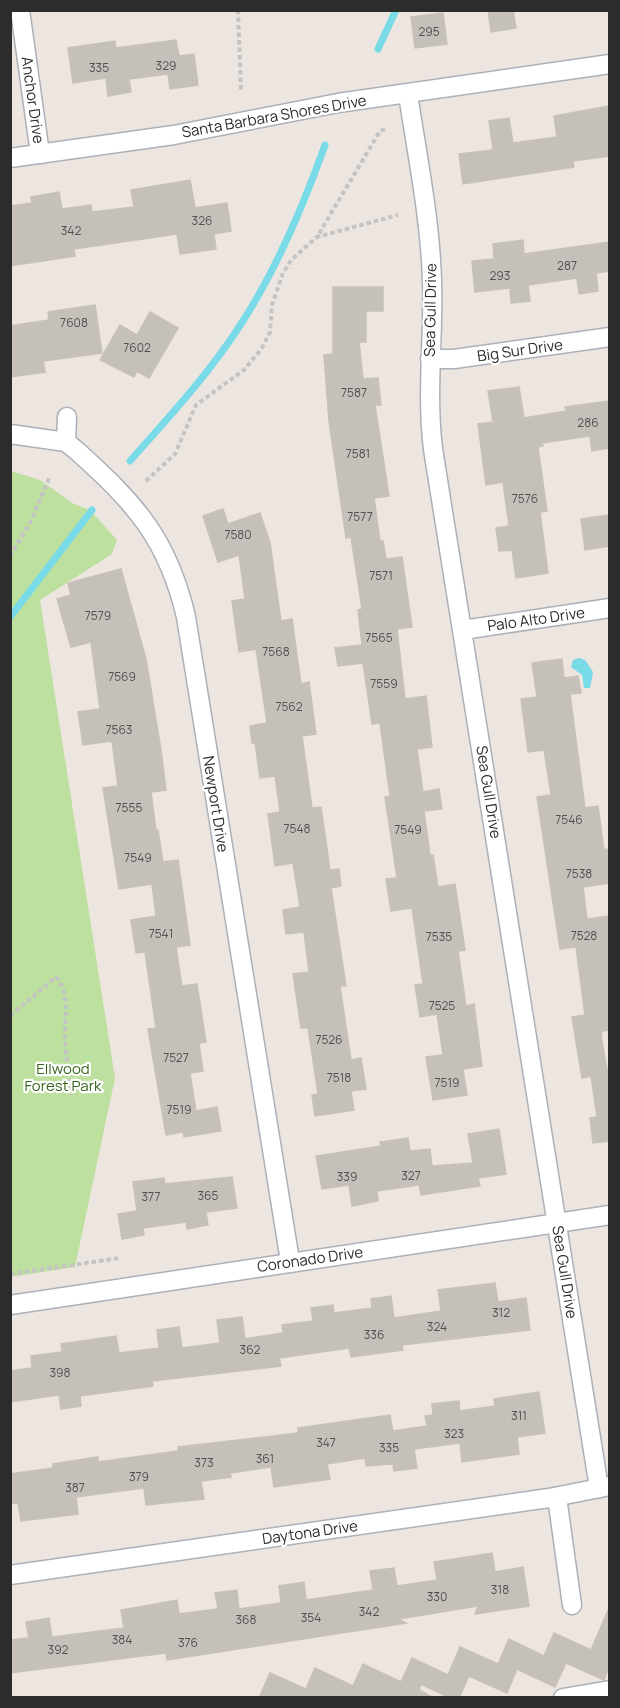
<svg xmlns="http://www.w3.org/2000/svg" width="620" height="1708" font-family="Manrope,sans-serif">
<rect width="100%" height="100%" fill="#ede5df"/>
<polygon fill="#bee09f" points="11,471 40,480 72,503 90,510 117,540 112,554 40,600 115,1078 75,1267 11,1277"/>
<polygon fill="#79dae8" points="579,658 585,660 593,672 590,688 584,688 582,675 571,667 573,660"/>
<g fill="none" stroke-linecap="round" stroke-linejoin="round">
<g stroke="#79dae8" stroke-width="7">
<polyline points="378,49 396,10"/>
<path d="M130 461C168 418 208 375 239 327 276 271 303 207 325 145"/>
<polyline points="10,617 92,510"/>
</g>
</g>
<g fill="#c6c0bb" stroke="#c8c1b9" stroke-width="1.5">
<polygon points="488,10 513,10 516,28 491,32"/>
<polygon points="443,13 447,44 415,48 411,17"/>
<polygon points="176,40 179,56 194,54 198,85 170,89 168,74 129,79 131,92 108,96 106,78 73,83 68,48 115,41 116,48"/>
<polygon points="609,106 609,156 573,161 574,167 463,184 459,154 493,150 489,121 509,118 513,143 557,137 554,116"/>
<polygon points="190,180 195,208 227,203 231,231 214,234 216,249 180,254 177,234 74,249 75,256 10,266 10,206 32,203 31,197 59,192 62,209 91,205 92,212 134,207 131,190"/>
<polygon points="523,240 524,254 609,242 609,271 596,273 598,291 579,294 577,278 528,285 530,301 511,303 510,288 475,292 472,261 494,259 493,244"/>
<polygon points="333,287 383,287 383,311 366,311 366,342 359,342 363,379 378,378 381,405 375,405 389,496 374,498 380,541 383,541 386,559 402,557 412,627 397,629 405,699 426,696 432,747 417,749 423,792 439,789 442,809 424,811 430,855 433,855 438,887 455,884 465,950 458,951 466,1006 474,1004 482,1066 463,1069 467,1095 433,1100 426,1057 443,1055 437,1014 420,1017 415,985 423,984 412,908 391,911 386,879 397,878 385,797 390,796 380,723 372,724 363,663 338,666 335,648 362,645 358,610 362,609 351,537 346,538 329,421 324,355 333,354"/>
<polygon points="95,305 102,353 43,361 45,372 10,377 10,326 49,320 48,312"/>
<polygon points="150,312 178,328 149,378 137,371 134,377 100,360 120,325 137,335"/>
<polygon points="519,387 524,418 566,411 565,407 609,401 609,448 592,451 590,436 542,443 543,446 538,447 547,511 540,512 548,573 516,578 512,550 499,551 496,528 509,526 503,482 486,485 478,424 493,422 488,391"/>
<polygon points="223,509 228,524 260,513 270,543 281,621 292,619 301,684 309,682 316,734 302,736 312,808 321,807 330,870 339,869 341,886 331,888 346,986 340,986 351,1060 361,1058 366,1089 351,1091 354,1110 315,1116 312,1095 318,1094 308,1028 301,1028 293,974 309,972 304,932 286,934 283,910 300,907 293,863 275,866 268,814 280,812 275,776 260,778 255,743 252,743 250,726 267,723 256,649 239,652 232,601 245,599 239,555 218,562 203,516"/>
<polygon points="609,515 609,546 585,550 581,519"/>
<polygon points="121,569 146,659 161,750 166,790 151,792 156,830 158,830 163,862 178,860 181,880 190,945 176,947 182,986 197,984 206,1042 199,1043 203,1071 190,1073 196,1111 217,1107 221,1131 184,1137 183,1132 166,1135 148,1029 156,1028 145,952 136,953 131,920 156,916 152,884 119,889 103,788 118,786 112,741 83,745 78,712 100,709 91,642 71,647 57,599 71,595 68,583"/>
<polygon points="562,659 564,678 578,676 581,693 570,694 585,808 598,806 604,850 608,849 609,864 609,883 583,887 587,919 609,916 609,1030 602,1031 601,1036 607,1070 609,1070 609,1141 593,1143 590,1118 597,1117 591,1076 582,1078 572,1017 585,1015 576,947 560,949 537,797 551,795 544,750 528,752 521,699 537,697 532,663"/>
<polygon points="499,1129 506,1174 478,1178 480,1186 421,1195 419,1185 377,1191 378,1201 352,1206 349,1185 322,1189 316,1156 381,1146 380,1142 408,1138 410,1151 430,1149 432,1166 473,1163 468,1134"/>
<polygon points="232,1177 237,1208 206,1212 208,1225 187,1229 186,1222 143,1228 144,1235 122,1239 118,1214 137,1211 133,1182 164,1178 165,1184"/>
<polygon points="495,1283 498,1302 526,1298 530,1330 402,1345 403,1350 351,1357 349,1348 279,1358 281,1366 152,1381 153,1386 80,1396 81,1406 61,1409 59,1395 10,1402 10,1371 32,1368 31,1356 62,1352 61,1344 116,1336 119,1353 159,1348 157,1330 179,1327 182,1348 220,1343 217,1320 242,1317 245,1339 283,1333 282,1325 313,1321 311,1308 333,1305 334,1313 372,1308 371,1299 391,1296 394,1318 441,1311 438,1290"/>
<polygon points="539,1392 545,1433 517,1437 519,1454 462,1462 460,1443 414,1449 417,1468 394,1471 393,1464 366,1466 365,1458 327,1464 330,1479 274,1487 271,1467 230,1473 231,1477 201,1481 204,1499 146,1505 144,1488 113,1492 76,1497 78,1514 21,1521 18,1503 10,1504 10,1474 53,1468 53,1464 98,1457 98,1462 178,1451 178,1447 298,1433 298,1428 390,1415 393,1431 427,1426 425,1416 433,1415 432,1404 459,1401 460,1411 495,1406 494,1399"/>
<polygon points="492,1553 495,1572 523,1567 529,1606 475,1614 478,1606 398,1619 406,1623 167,1660 166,1653 10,1673 10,1640 29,1638 26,1622 49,1618 52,1637 124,1628 121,1610 177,1600 179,1614 218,1609 215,1593 237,1590 239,1609 281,1603 279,1586 304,1582 306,1600 373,1590 370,1571 394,1568 397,1586 437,1580 434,1562"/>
<polygon points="609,1608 609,1666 604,1680 566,1663 555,1687 517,1669 507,1693 469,1676 459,1698 450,1698 421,1684 419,1690 434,1698 259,1698 270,1673 306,1689 315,1668 353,1686 363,1664 401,1682 412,1658 448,1675 460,1647 498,1664 509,1639 544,1656 554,1633 591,1650"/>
</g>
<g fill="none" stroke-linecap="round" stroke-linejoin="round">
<g stroke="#acb0b8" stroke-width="21">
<g id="minor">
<polyline points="20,10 40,154"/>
<path d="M408 94C417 155 430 217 432 280 434 336 426 392 433 449L599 1488"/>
<polyline points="10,158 174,135 338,103 610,64"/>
<polyline points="430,359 454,359 610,337"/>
<path d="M10 434 66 442 77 451C135 503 168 539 186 617L290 1261"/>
<polyline points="66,442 67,417"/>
<polyline points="463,630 610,608"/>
<polyline points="10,1305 610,1215"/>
<polyline points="557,1497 572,1605"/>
<polyline points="10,1575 549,1498 610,1486"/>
<polyline points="563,1698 610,1690"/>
</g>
</g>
<g stroke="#c4c4c4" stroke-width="4" stroke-dasharray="4.5 3" stroke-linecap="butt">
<polyline points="238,10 241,91"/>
<polyline points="385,129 380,131 317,237 398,215"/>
<polyline points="146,481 175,454 196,405 244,370 262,348 270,332 272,305 283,273 292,259 317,237"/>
<polyline points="10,556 31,521 50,476"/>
<path d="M10 1016 56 977C71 995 64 1016 65 1039 66 1058 69 1076 71 1095"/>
<polyline points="10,1274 120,1258"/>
</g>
<use href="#minor" stroke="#fff" stroke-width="18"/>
</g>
<g text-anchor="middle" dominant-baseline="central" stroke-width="4.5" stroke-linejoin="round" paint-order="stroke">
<g font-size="12" fill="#525150">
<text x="429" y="31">295</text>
<text x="166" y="65">329</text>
<text x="99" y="67">335</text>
<text x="202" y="220">326</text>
<text x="71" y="230">342</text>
<text x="567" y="265">287</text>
<text x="500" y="275">293</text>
<text x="74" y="322">7608</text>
<text x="137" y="347">7602</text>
<text x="354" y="392">7587</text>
<text x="588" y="422">286</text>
<text x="358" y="453">7581</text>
<text x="525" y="498">7576</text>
<text x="360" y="516">7577</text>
<text x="238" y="534">7580</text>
<text x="381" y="575">7571</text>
<text x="98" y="615">7579</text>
<text x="379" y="637">7565</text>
<text x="276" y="651">7568</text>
<text x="122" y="676">7569</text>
<text x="384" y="683">7559</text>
<text x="289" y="706">7562</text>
<text x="119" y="729">7563</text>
<text x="129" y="807">7555</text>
<text x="569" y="819">7546</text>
<text x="297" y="828">7548</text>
<text x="408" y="829">7549</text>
<text x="138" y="857">7549</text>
<text x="579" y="873">7538</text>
<text x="161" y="933">7541</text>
<text x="584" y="935">7528</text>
<text x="439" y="936">7535</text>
<text x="442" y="1005">7525</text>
<text x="329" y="1039">7526</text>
<text x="176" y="1057">7527</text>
<text x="339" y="1077">7518</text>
<text x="447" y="1082">7519</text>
<text x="179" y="1109">7519</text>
<text x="411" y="1175">327</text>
<text x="347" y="1176">339</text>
<text x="208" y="1195">365</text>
<text x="151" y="1196">377</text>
<text x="501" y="1312">312</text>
<text x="437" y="1326">324</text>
<text x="374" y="1334">336</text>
<text x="250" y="1349">362</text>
<text x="60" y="1372">398</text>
<text x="519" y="1415">311</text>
<text x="454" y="1433">323</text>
<text x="326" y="1442">347</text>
<text x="389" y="1447">335</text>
<text x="265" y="1458">361</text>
<text x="204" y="1462">373</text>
<text x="139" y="1476">379</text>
<text x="75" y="1487">387</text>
<text x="500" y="1589">318</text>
<text x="437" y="1596">330</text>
<text x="369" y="1611">342</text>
<text x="311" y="1617">354</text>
<text x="246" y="1619">368</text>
<text x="122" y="1639">384</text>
<text x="188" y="1642">376</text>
<text x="58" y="1649">392</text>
</g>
<g font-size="15" fill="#2c2c2c" stroke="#fff">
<text transform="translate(33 100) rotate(82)">Anchor Drive</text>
<text transform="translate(274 116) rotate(-10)">Santa Barbara Shores Drive</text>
<text transform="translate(430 310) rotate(-89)">Sea Gull Drive</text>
<text transform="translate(520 350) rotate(-8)">Big Sur Drive</text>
<text transform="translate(536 619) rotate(-8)">Palo Alto Drive</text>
<text transform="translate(489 792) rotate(81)">Sea Gull Drive</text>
<text transform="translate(216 804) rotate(81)">Newport Drive</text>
<text transform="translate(310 1259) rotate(-8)">Coronado Drive</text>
<text transform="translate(565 1272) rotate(81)">Sea Gull Drive</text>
<text transform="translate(310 1532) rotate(-8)">Daytona Drive</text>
</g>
<g font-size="15" fill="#38661f" stroke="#fff">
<text x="63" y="1068">Ellwood<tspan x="63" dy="17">Forest Park</tspan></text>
</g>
</g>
<rect width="620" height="1708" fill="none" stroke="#2c2c2c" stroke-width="24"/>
</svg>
